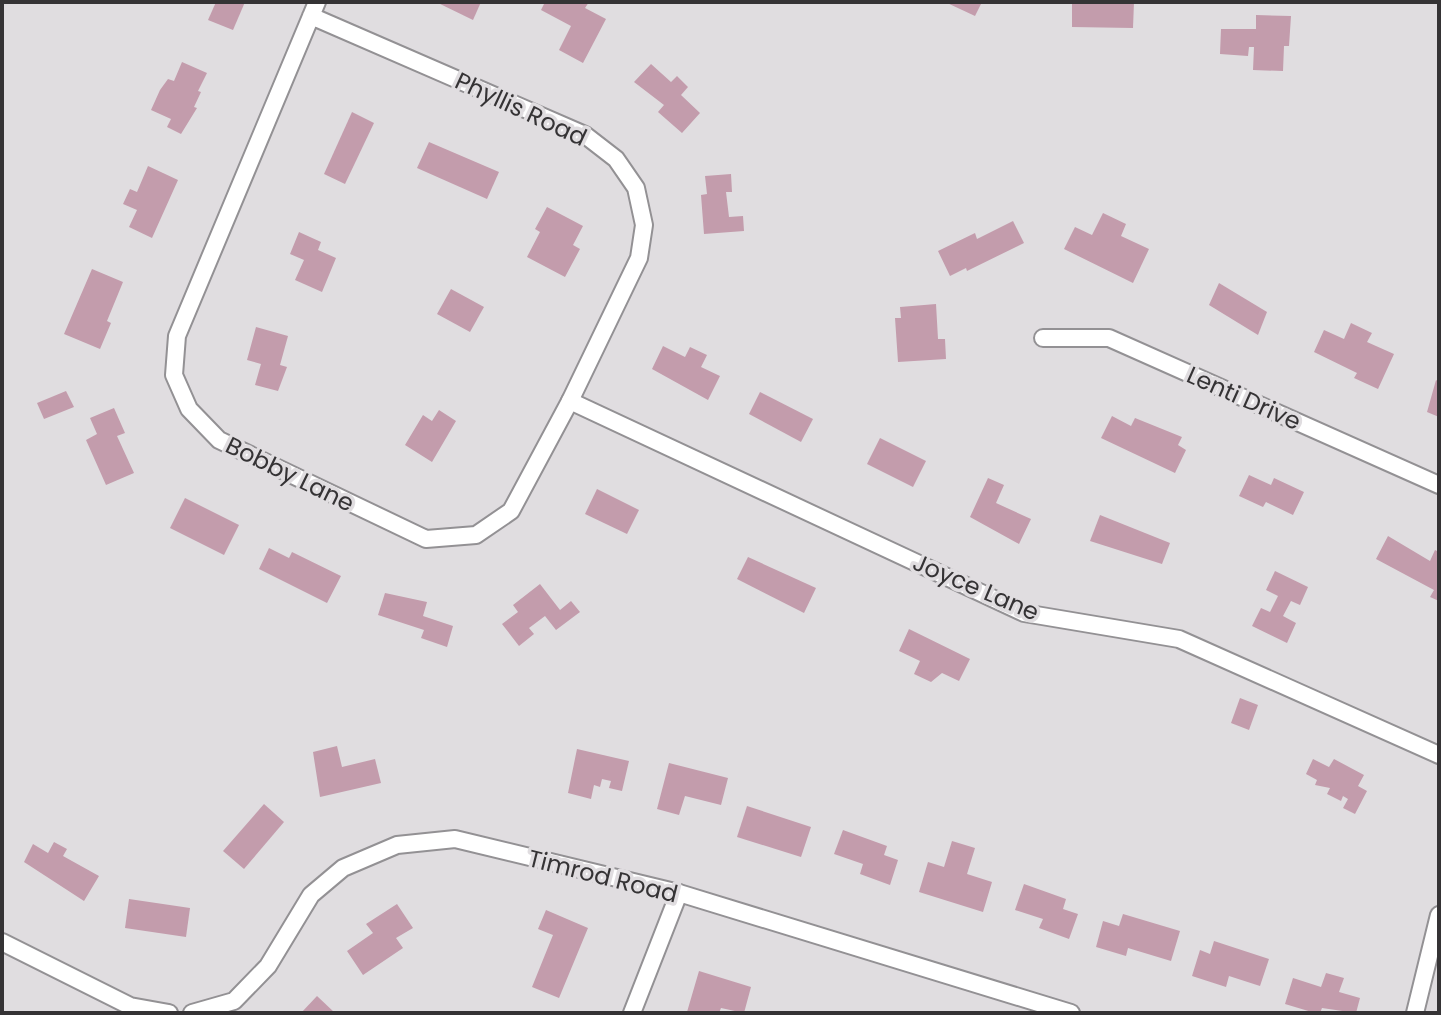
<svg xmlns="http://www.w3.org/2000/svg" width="1441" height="1015" font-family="Poppins,sans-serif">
<rect width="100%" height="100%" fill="#e0dde0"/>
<g fill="#c39cac">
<polygon points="216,2 245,2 233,30 208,20"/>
<polygon points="436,2 481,2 473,20"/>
<polygon points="545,2 589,2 585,8 606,19 583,63 559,50 571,26 541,10"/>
<polygon points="945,2 982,2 975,16"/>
<polygon points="1072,2 1134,2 1133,28 1072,27"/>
<polygon points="1256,15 1291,16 1289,46 1284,46 1283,71 1253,70 1254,47 1249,47 1248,56 1220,54 1221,29 1256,29"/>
<polygon points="182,62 207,73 198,91 201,92 194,107 197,108 181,134 167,127 171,119 151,110 160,90 168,79 174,81"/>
<polygon points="651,64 671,82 677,76 688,87 681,95 700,113 682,133 658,112 664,105 634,82"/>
<polygon points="352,112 374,123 345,184 324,174"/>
<polygon points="429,142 499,172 487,199 417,168"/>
<polygon points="148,166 178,180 152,238 129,227 137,210 123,204 130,189 137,192"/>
<polygon points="731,174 732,192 726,192 729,217 743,216 744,231 704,234 701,195 707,194 705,176"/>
<polygon points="547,207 583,226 573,245 580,249 565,277 527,257 540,232 535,229"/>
<polygon points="1103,213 1126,224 1121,236 1149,249 1133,283 1064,249 1075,227 1092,235"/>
<polygon points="1013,221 1024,243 967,271 966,268 950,276 938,251 975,233 977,239"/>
<polygon points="299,232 321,242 318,250 336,258 322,292 295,280 304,260 290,254"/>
<polygon points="92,269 123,282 107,321 111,323 100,349 64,334"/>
<polygon points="1219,283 1267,312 1258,335 1209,305"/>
<polygon points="451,289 484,307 470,332 437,314"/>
<polygon points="936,304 938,339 945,339 946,359 898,362 895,318 901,318 900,307"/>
<polygon points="1351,323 1372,333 1367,342 1394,354 1378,389 1354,378 1357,373 1314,352 1324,330 1344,339"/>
<polygon points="256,327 288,336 280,365 287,367 278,391 255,385 261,364 247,360"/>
<polygon points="663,346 685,357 690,347 707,355 701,367 720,376 708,400 652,369"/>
<polygon points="1436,380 1439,382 1439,417 1427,412"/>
<polygon points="66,391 74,407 44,419 37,403"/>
<polygon points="760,392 813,419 801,442 749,414"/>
<polygon points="114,408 125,433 117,436 134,473 106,485 86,440 97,434 90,418"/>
<polygon points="439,410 456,421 432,462 405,445 423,415 432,421"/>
<polygon points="1112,416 1131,426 1135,418 1182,437 1178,445 1186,450 1175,473 1101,438"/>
<polygon points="880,438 926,461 913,487 867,464"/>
<polygon points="1249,475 1271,485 1274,478 1304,492 1293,515 1266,502 1263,507 1239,496"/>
<polygon points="988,478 1004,485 996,503 1031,519 1019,544 970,517"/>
<polygon points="597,489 639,510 627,534 585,514"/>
<polygon points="185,498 239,525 224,555 170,528"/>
<polygon points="1100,515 1170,543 1162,564 1090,541"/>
<polygon points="1388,536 1430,561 1435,550 1439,552 1439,601 1430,597 1434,590 1376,559"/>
<polygon points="269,548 289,558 292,552 341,576 327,603 259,569"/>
<polygon points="748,557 816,588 804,613 737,579"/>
<polygon points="1275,571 1308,587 1300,605 1291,601 1283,616 1296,623 1287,643 1252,626 1261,608 1270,612 1278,596 1266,590"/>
<polygon points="540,584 560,610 571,601 580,612 556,630 545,616 529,628 534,634 519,646 502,624 518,612 513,605"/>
<polygon points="385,593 427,602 423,616 453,626 447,647 421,638 424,630 378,615"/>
<polygon points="909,629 970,659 959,681 942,673 931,682 914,674 920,661 899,651"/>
<polygon points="1240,698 1258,705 1249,730 1231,723"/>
<polygon points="337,746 342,767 375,759 381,783 320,797 313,752"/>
<polygon points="577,749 629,761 622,791 609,788 611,781 602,779 600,787 594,785 591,799 568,793"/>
<polygon points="1313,759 1329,767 1334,759 1364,775 1358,786 1367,791 1355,814 1343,808 1348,799 1343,796 1341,801 1327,794 1330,788 1315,785 1317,780 1306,774"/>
<polygon points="669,763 728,778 721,805 685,796 679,815 657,809"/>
<polygon points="264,804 284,822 244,869 223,851"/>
<polygon points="747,806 811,827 801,857 737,837"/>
<polygon points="843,830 887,846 884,855 898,860 890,885 860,874 863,864 834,854"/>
<polygon points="952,841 975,848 967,874 992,882 983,912 919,892 928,862 944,867"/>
<polygon points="54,842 67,849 63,856 99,876 84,901 24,862 33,844 48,853"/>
<polygon points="1024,884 1066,899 1063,909 1078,914 1069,939 1039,928 1043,919 1015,910"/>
<polygon points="129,899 190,908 186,937 125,928"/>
<polygon points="397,904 413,928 396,938 403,948 363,975 347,951 373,933 366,924"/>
<polygon points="546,910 588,928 559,998 532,987 553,935 538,929"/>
<polygon points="1123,914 1180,931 1171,961 1128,948 1126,956 1096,947 1103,921 1119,926"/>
<polygon points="1214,941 1269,959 1260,986 1229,976 1226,987 1192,976 1200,950 1210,954"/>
<polygon points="699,971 751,987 744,1013 721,1008 719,1013 687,1012"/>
<polygon points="1326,973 1344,978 1339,992 1360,998 1356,1013 1322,1008 1320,1013 1315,1013 1285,1004 1293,978 1321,987"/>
<polygon points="317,996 335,1013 301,1013"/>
</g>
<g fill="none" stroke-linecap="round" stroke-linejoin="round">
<g stroke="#939194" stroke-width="20">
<g id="minor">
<polyline points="311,16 585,135 616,159 636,188 644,225 639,258 570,401 511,511 476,535 426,539 219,440 189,409 174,375 177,336 317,2"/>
<polyline points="1043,338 1109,338 1439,485"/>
<polyline points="570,401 1024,613 1179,639 1439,755"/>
<polyline points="2,942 130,1006 169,1013"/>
<polyline points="192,1013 234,1001 268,966 311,895 343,868 397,845 455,839 679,893 1071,1013"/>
<polyline points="632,1013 679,893"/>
<polyline points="1415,1013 1439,915"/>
</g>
</g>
<use href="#minor" stroke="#fff" stroke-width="16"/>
</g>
<g text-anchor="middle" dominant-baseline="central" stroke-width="7" stroke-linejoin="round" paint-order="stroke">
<g font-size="24" fill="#353335" stroke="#e0dde0">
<text transform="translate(521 109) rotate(25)">Phyllis Road</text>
<text transform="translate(1244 398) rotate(24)">Lenti Drive</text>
<text transform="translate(290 474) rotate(26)">Bobby Lane</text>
<text transform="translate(976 587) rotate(23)">Joyce Lane</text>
<text transform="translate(603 876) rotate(14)">Timrod Road</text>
</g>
</g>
<rect width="1441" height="1015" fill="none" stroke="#353335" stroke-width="8"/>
</svg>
